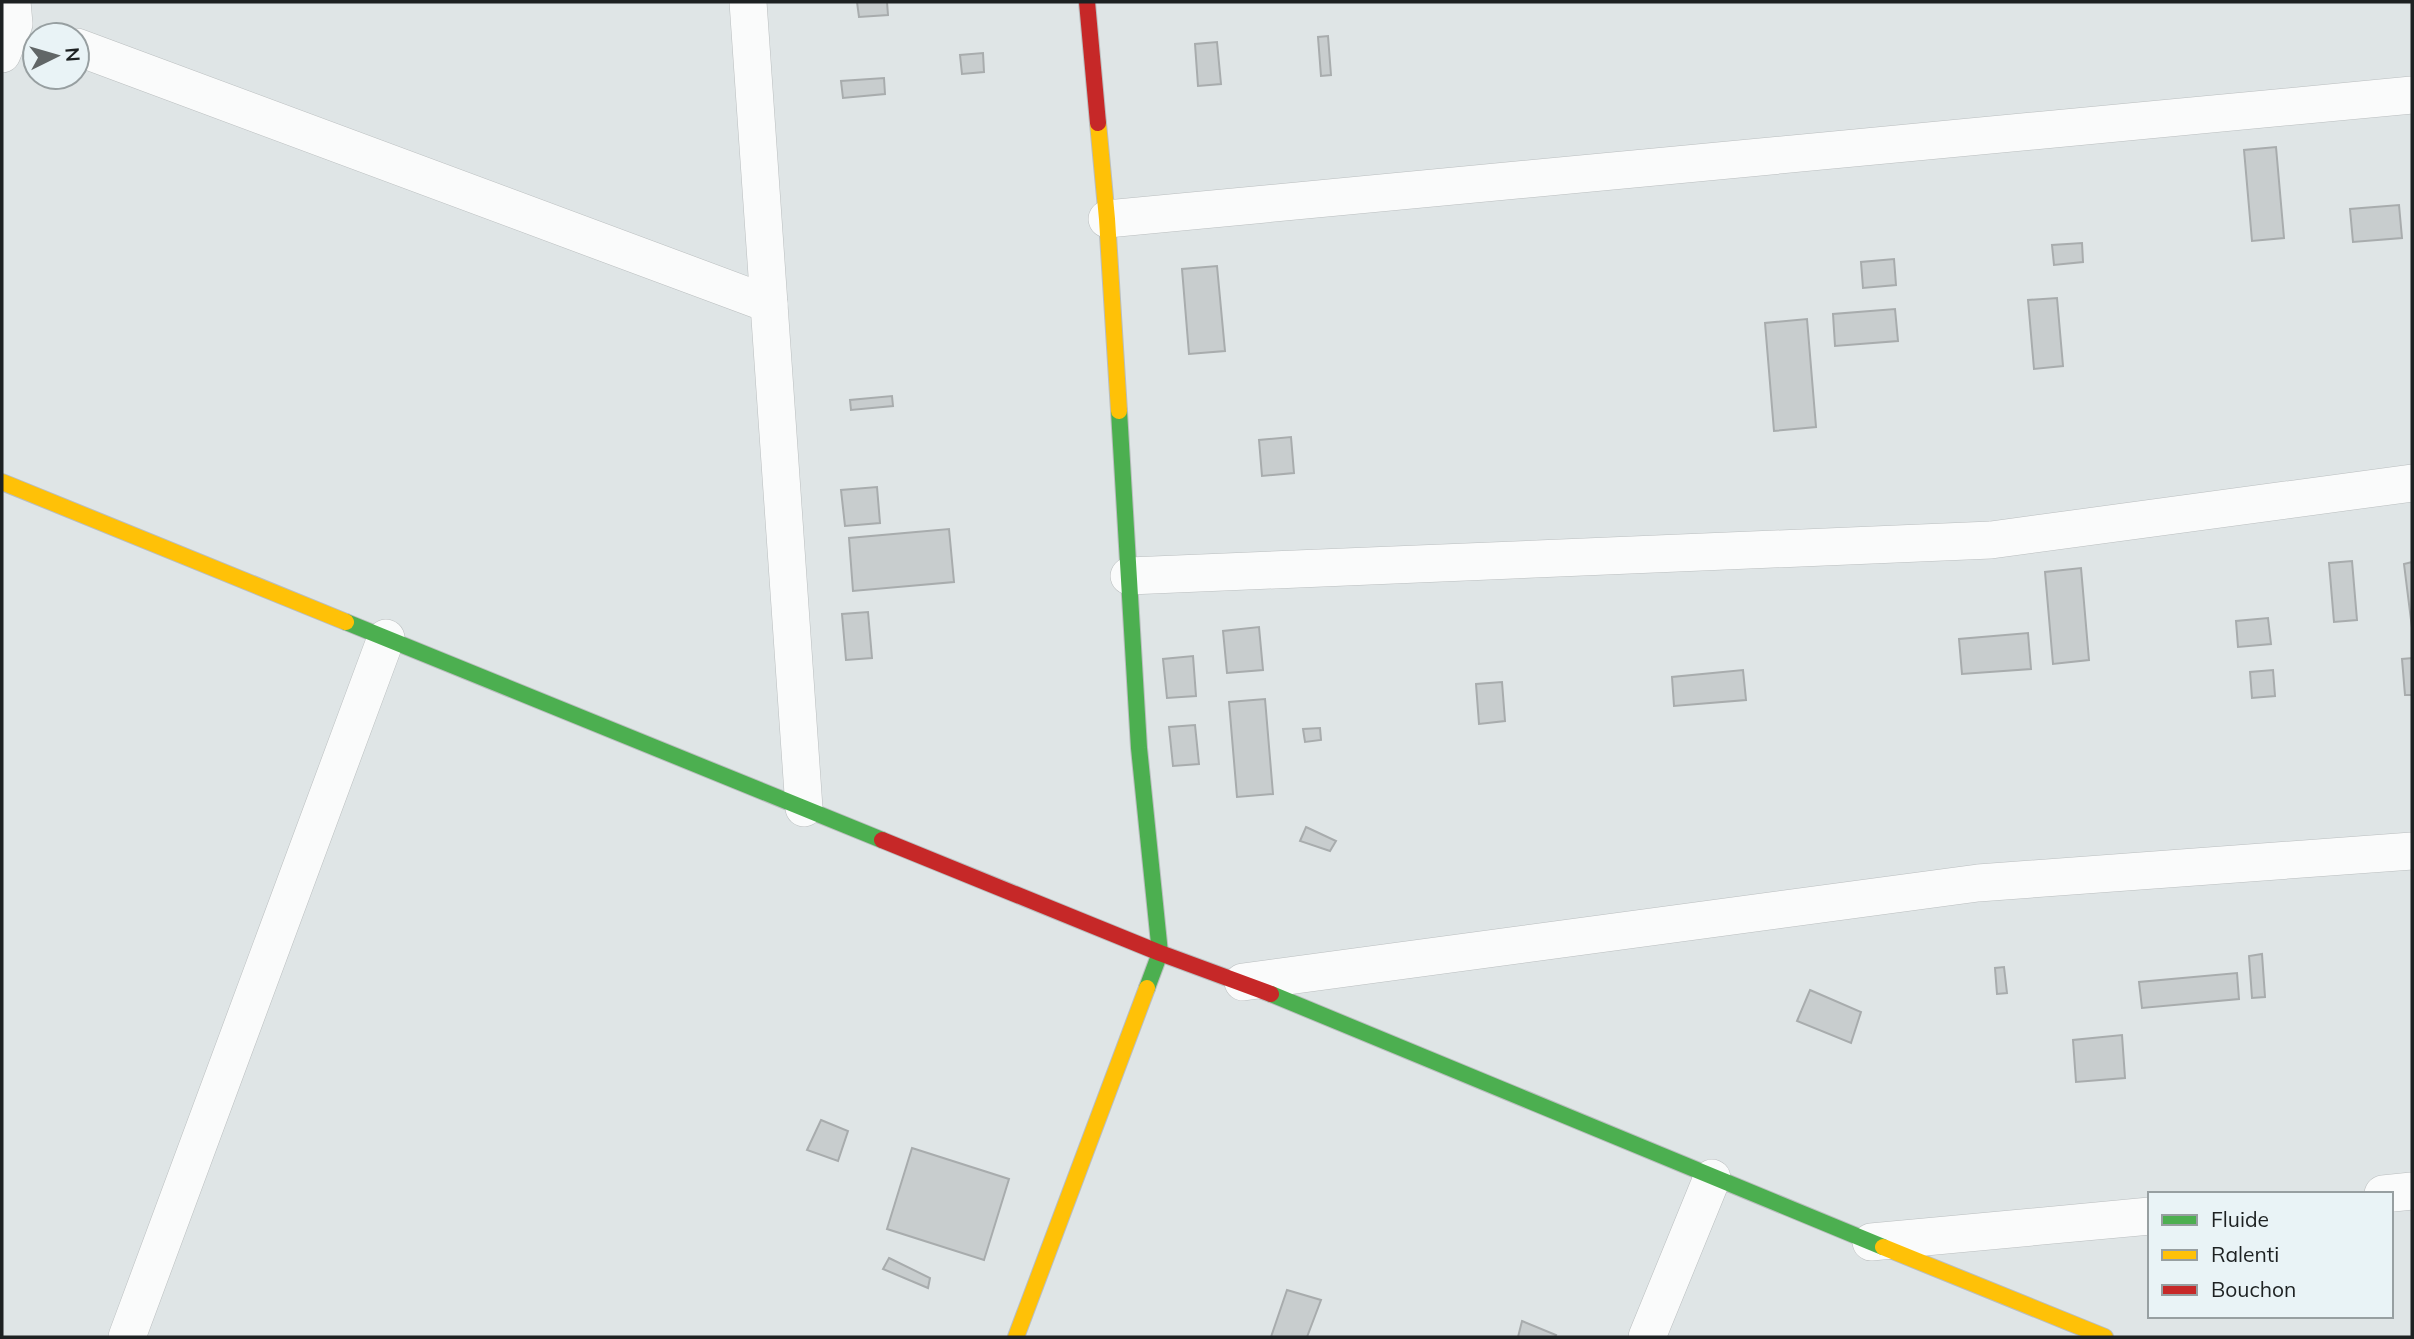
<svg xmlns="http://www.w3.org/2000/svg" width="2414" height="1339" font-family="Mulish,sans-serif">
<rect width="100%" height="100%" fill="#dfe5e6"/>
<g fill="#c8cdce" stroke="#a8acad" stroke-width="2">
<polygon points="857,2 887,2 888,15 859,17"/>
<polygon points="1328,36 1331,75 1321,76 1318,37"/>
<polygon points="1217,42 1221,84 1198,86 1195,44"/>
<polygon points="983,53 984,72 962,74 960,55"/>
<polygon points="884,78 885,94 843,98 841,81"/>
<polygon points="2276,147 2284,238 2252,241 2244,150"/>
<polygon points="2399,205 2402,238 2353,242 2350,209"/>
<polygon points="2082,243 2083,262 2054,265 2052,245"/>
<polygon points="1894,259 1896,285 1863,288 1861,262"/>
<polygon points="1217,266 1225,351 1189,354 1182,269"/>
<polygon points="2057,298 2063,366 2034,369 2028,300"/>
<polygon points="1895,309 1898,341 1835,346 1833,314"/>
<polygon points="1807,319 1816,427 1774,431 1765,323"/>
<polygon points="892,396 893,406 851,410 850,400"/>
<polygon points="1291,437 1294,473 1262,476 1259,440"/>
<polygon points="877,487 880,523 845,526 841,490"/>
<polygon points="949,529 954,582 853,591 849,538"/>
<polygon points="2352,561 2357,620 2334,622 2329,563"/>
<polygon points="2412,562 2412,628 2404,564"/>
<polygon points="2081,568 2089,660 2053,664 2045,572"/>
<polygon points="868,612 872,658 846,660 842,614"/>
<polygon points="2268,618 2271,644 2238,647 2236,621"/>
<polygon points="1259,627 1263,670 1227,673 1223,631"/>
<polygon points="2028,633 2031,669 1962,674 1959,639"/>
<polygon points="1193,656 1196,696 1167,698 1163,659"/>
<polygon points="2412,658 2412,695 2405,695 2402,659"/>
<polygon points="1743,670 1746,700 1674,706 1672,677"/>
<polygon points="2273,670 2275,696 2252,698 2250,672"/>
<polygon points="1502,682 1505,721 1479,724 1476,684"/>
<polygon points="1265,699 1273,794 1237,797 1229,702"/>
<polygon points="1195,725 1199,764 1173,766 1169,727"/>
<polygon points="1320,728 1321,740 1305,742 1303,729"/>
<polygon points="1306,827 1336,841 1330,851 1300,841"/>
<polygon points="2262,954 2265,997 2252,998 2249,956"/>
<polygon points="2004,967 2007,993 1997,994 1995,968"/>
<polygon points="2237,973 2239,999 2142,1008 2139,982"/>
<polygon points="1810,990 1861,1012 1851,1043 1797,1021"/>
<polygon points="2122,1035 2125,1078 2076,1082 2073,1040"/>
<polygon points="821,1120 848,1131 838,1161 807,1150"/>
<polygon points="912,1148 1009,1179 984,1260 887,1229"/>
<polygon points="889,1258 930,1278 928,1288 883,1269"/>
<polygon points="1287,1290 1321,1300 1307,1337 1271,1337"/>
<polygon points="1522,1321 1556,1335 1555,1337 1518,1337"/>
</g>
<g fill="none" stroke-linecap="round" stroke-linejoin="round">
<g stroke="#babebf" stroke-width="38">
<g id="street">
<polyline points="748,2 804,808"/>
<polyline points="77,47 769,304"/>
<polyline points="2,54 14,24 12,2"/>
<polyline points="1107,219 2412,95"/>
<polyline points="1129,576 1991,540 2412,483"/>
<polyline points="1243,982 1978,883 2412,851"/>
<polyline points="2383,1194 2412,1191"/>
<polyline points="1871,1242 2150,1216"/>
<polyline points="127,1337 386,638"/>
<polyline points="1647,1337 1712,1178"/>
</g>
</g>
<g stroke="#babebf" stroke-width="18">
<g id="fast">
<polyline points="1119,411 1139,748 1160,953 1147,988"/>
<polyline points="346,622 882,840"/>
<polyline points="1271,994 1883,1247"/>
</g>
</g>
<g stroke="#babebf" stroke-width="18">
<g id="slow">
<polyline points="1098,123 1107,219 1119,411"/>
<polyline points="2,482 346,622"/>
<polyline points="1883,1247 2105,1337"/>
<polyline points="1016,1337 1147,988"/>
</g>
</g>
<g stroke="#babebf" stroke-width="18">
<g id="jam">
<polyline points="1087,2 1098,123"/>
<polyline points="882,840 1160,953 1271,994"/>
</g>
</g>
<use href="#street" stroke="#fafbfb" stroke-width="37"/>
<use href="#fast" stroke="#4caf50" stroke-width="16"/>
<use href="#slow" stroke="#ffc107" stroke-width="16"/>
<use href="#jam" stroke="#c62828" stroke-width="16"/>
</g>
<rect width="2414" height="1339" fill="none" stroke="#1d2122" stroke-width="7"/>
<rect x="2148" y="1192" width="245" height="126" fill="#e9f3f6" stroke="#979fa1" stroke-width="2"/>
<rect x="2162" y="1215" width="35" height="10" fill="#4caf50" stroke="#979fa1" stroke-width="2"/>
<text x="2211" y="1227" font-size="21" fill="#1d2122">Fluide</text>
<rect x="2162" y="1250" width="35" height="10" fill="#ffc107" stroke="#979fa1" stroke-width="2"/>
<text x="2211" y="1262" font-size="21" fill="#1d2122">Ralenti</text>
<rect x="2162" y="1285" width="35" height="10" fill="#c62828" stroke="#979fa1" stroke-width="2"/>
<text x="2211" y="1297" font-size="21" fill="#1d2122">Bouchon</text>
<g transform="translate(56 56) rotate(85)"><circle r="33" fill="#e9f3f6" stroke="#979fa1" stroke-width="2"/>
<path d="M0-5L12 26L0 18L-12 26Z" fill="#616667"/>
<text y="-10" font-size="19" font-weight="bold" text-anchor="middle" fill="#1d2122">N</text>
</g>
</svg>
